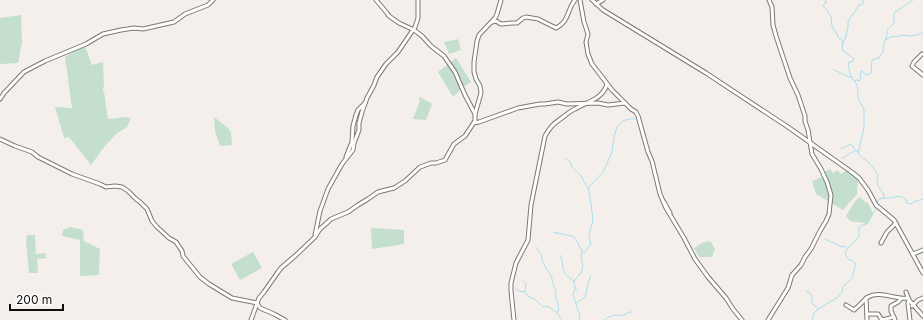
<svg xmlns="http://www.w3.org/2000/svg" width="923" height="320" font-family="Inter,sans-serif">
<rect width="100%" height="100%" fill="#f4efea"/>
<g fill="#c4dfce">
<polygon points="21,15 22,42 18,63 0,64 0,18"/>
<polygon points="458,39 461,50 449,54 444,42"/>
<polygon points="85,46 92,65 103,62 104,87 103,87 103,91 104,92 108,119 126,117 131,118 127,127 116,134 104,147 91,165 69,137 64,138 55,107 72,108 65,57 78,49 79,48"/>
<polygon points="456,58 471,82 462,88 453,97 438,72"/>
<polygon points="420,97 432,104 426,120 413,119 420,101 419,100"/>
<polygon points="214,117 228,128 231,132 232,145 220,146 215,131"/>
<polygon points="830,169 833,173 837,170 841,174 847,170 858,178 857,194 843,210 816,194 812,181 824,176 823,173"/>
<path d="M860 197 865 202 868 203 873 213 868 223 866 224C857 220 851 225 846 216L855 201Z"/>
<polygon points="70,227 83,230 84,241 100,249 99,275 80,276 80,240 62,236 63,230"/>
<polygon points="371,228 404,230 404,244 372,249"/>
<polygon points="27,235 35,235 36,254 45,253 47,258 37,259 38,273 29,273 26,241"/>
<polygon points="710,241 715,249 712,257 699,257 694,248 704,242"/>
<polygon points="253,252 262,268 240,280 231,264"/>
</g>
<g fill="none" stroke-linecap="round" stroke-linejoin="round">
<g stroke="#a7deef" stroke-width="1">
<path d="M825 0 826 2 823 6 827 10 831 17 832 26 839 38 843 41 842 46 843 51 852 57 854 59 852 62H849L848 65 851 76 856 83 858 90V98L864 109V128L862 136 858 153C861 158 864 158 868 162 872 166 876 171 878 176 874 189 884 188 884 198L879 199 877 203V205"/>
<polyline points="885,40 893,36 896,37 901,35 912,36 923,33"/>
<path d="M843 44C845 38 847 34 848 28 848 26 848 24 848 22 851 15 856 11 859 5L863 4V0"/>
<path d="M834 70C841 72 844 77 852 77"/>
<polyline points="855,81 856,80 860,81 861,71 862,71 866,75 871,73 872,60 879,58 883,52 884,44 887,35 887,30 894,23 894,13 913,0"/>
<polyline points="841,149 851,144 852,146 854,147 854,149 858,152"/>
<polyline points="565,158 570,162 572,167 581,176 588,189"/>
<path d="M842 158C846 157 847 155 850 153 852 152 853 152 855 151"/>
<polyline points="884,198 891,198 900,196 906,199 907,203 910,204 916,201 923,199"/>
<path d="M553 232 572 236 576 239C578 245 581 247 582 252"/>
<polyline points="825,239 838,245 841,247 844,246 847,248"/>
<path d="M536 247C538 250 539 252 542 255 540 264 550 271 552 279 553 284 554 287 556 291 554 299 562 306 557 313L562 320"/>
<path d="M560 255C566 268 558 271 574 281"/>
<polyline points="523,281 526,284 525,291"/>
<polyline points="516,289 519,291 525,292 529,297 533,298 538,302 543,307 547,306 549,307 556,312"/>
<polyline points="806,291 810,293 812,296 812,303 817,308"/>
<polyline points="576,303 584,298 586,294 588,283 591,276"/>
<path d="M579 320 580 316 573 295 574 290H576V288L574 286V281C585 268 583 270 581 254L582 253H584L591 244 589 235 593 220 589 190V187L603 172 608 161 612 152 614 137 617 127 620 124 625 120 630 119H635"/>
<path d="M604 320C608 317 616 313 620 316L630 312H632"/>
<polyline points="812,320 814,313 817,310 838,297 842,292 843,287 852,278 855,267 855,263 852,260 849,260 846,256 845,253 849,247 859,237 859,227 861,225 863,225 868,223 873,213 877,208"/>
</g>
<g stroke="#7c7873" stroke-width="5">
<g id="minor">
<polyline points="376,0 387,13 389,16 399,23 414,30 422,36 431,46 444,56 455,72 465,95 475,114"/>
<polyline points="580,0 584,22 588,34 586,42 588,54 592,64 612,90 631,109 636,112 638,116 648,152 652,161 660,194 666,208 684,238 695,259 708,277 726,298 733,309 742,320"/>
<polyline points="592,0 603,10 706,73 788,127 853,173 859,178 868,190 876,205 894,220 923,273"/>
<polyline points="596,4 603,0"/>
<path d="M492 22 496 21 501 24 512 23H517L523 18 526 17 538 19 556 28C570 21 566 11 575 0"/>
<polyline points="922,54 914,62 912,66 923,75"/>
<polyline points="0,99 4,93 24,72 45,61 86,44 103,34 121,30 134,28 143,29 174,22 185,14 208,5 213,0"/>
<polyline points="474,123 479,122 518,108 540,104 545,104 558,102 567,104 598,103 608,105 625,103"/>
<polyline points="0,139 15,146 32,152 38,157 72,174 100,184 106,187 115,186 122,187 128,191 136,199 140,202 147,209 152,221 157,227 169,238 176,242 182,251 183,256 200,277 209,284 232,298 257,303 260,308 274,314 285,320"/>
<polyline points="346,157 352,142 353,126 356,115 358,110 365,103"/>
<polyline points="664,202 670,213"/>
<polyline points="315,235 320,211 328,189 342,164 353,150 354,143 359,130 359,123 362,112 367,98 374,85 377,77 386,64 398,52 415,27 418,18 418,0"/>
<polyline points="881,243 887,232 896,223"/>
<polyline points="913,254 923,250"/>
<polyline points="906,292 909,300 923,316"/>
<polyline points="866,298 867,320"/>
<polyline points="909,300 908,303 910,320"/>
<path d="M846 305 854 310C859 306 863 301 868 297 880 290 895 300 908 298"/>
<polyline points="912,306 918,300 923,298"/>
<polyline points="867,314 878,314 882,320 894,317"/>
<polyline points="251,320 259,298 264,292 278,272 281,268 295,256 315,237 320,229 328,222 331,219 348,212 358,205 368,199 378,192 394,188 405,181 420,167 423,166 431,163 436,163 445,160 454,144 465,136 475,121 475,114 481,93 480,86 476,79 474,72 474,62 477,41 479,35 495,18 497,14 501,0"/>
<path d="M514 320 511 291V283L516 263 528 240 531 205 545 136C553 122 556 123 567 114 570 112 572 110 575 109 587 102 603 99 607 84"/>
<polyline points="768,320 788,288 792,275 801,265 805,257 811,249 820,231 826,221 829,214 831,195 827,182 821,169 812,154 808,130 805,121 805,116 798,95 790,78 776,36 773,25 772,7 769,0"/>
<polyline points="895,320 891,311 891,306 898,302 901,299"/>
</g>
</g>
<use href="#minor" stroke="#fff" stroke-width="3"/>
</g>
<path d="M10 304v6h53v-6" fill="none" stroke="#100e0c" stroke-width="2"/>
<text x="16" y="304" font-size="12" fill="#100e0c" stroke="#fefdfc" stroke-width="3" paint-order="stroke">200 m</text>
</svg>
